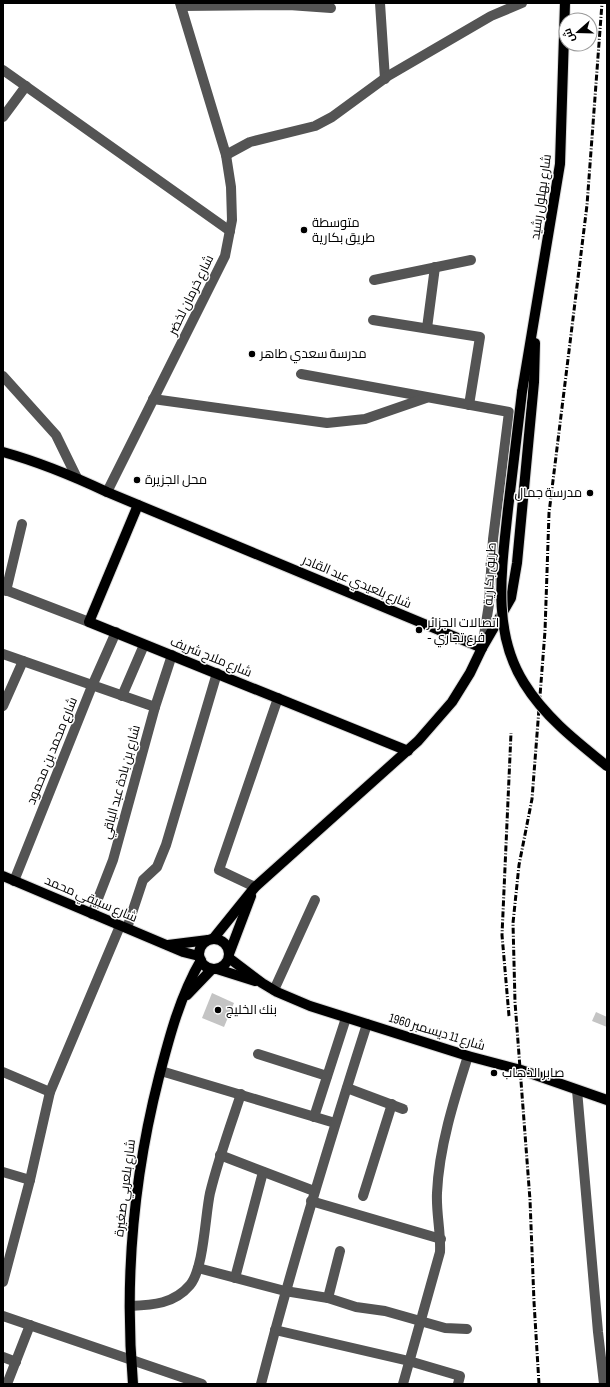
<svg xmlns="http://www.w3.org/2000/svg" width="610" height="1387" font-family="'Sofia Sans Condensed',Cairo,sans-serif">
<rect width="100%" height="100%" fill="#fff"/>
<g fill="#c4c4c4">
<polygon points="212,993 234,1003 224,1027 202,1018"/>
<polygon points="596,1012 607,1017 607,1027 592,1021"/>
</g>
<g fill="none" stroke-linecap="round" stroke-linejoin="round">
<g stroke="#dbdbdb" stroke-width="12">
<g id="major">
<polyline points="522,392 560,164 565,3"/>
<path d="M3 452C39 462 73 476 107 492L482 648 470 673 452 702 418 741 255 887 213 939"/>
<polyline points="138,505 89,622 408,751"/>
<polyline points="482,648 511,598 517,563 534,382 535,343"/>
<polyline points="3,876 183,952 199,956"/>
<circle cx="214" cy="954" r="15"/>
<polyline points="168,945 208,940"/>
<polyline points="229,954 251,896"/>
<polyline points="229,958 262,983 277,992 310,1006 468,1056 521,1070 607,1100"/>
<polyline points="217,969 255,981"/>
<polyline points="187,995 212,969"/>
<path d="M133 1384C124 1279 133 1179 159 1077 169 1038 180 996 201 960"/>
</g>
</g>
<g stroke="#545454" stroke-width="10">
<polyline points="380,3 385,79"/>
<polyline points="181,6 289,5 331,8"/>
<polyline points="3,70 230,231"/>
<polyline points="3,117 26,86"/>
<polyline points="226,155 250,142 315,126 332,117 388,76 491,16 522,3"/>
<polyline points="374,280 471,260"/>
<polyline points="373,320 480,337 469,405"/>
<polyline points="427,328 435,267"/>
<polyline points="301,374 509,412 493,539 489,604 482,648"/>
<polyline points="3,376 56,435 77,478"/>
<polyline points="153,399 327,423 365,419 426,398"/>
<polyline points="107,492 225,256 232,220 231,187 226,155 180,3"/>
<polyline points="3,589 89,622"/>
<polyline points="6,591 22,524"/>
<polyline points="3,654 155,707"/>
<polyline points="122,696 144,645"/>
<polyline points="3,706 23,661"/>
<polyline points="14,881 92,686 116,632"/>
<polyline points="255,887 219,870 278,698"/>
<polyline points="92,914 113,860 155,707 172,655"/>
<polyline points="127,928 143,880 157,867 166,845 217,673"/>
<polyline points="274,990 315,900"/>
<polyline points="258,1054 327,1076"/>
<polyline points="161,1071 335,1123"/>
<polyline points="3,1072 50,1092"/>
<polyline points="347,1088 403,1109"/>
<polyline points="577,1090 598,1332 604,1384"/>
<polyline points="314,1117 346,1018"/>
<polyline points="220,1155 314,1191"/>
<polyline points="3,1172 30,1180"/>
<polyline points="363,1196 392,1104"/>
<polyline points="311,1201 441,1239"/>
<polyline points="198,1268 285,1291 328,1298 356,1307 385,1311 445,1328 467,1329"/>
<polyline points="235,1278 263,1172"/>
<polyline points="3,1282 30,1180 50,1092 120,926"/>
<polyline points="328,1298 340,1251"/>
<path d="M130 1306C153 1305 174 1304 190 1285 204 1268 205 1216 210 1193 218 1160 230 1127 241 1094"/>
<polyline points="3,1316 202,1384"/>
<polyline points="275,1330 409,1361 460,1376 458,1384"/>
<polyline points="3,1357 16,1362"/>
<polyline points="7,1384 30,1325"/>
<path d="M261 1384C292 1263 329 1143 367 1024"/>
<path d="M403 1384 440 1252C441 1232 436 1213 437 1193 439 1147 454 1100 468 1056"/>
</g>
<use href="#major" stroke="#000" stroke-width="10"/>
<g stroke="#000" stroke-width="3" stroke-dasharray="6 2 1 2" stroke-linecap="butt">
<polyline points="509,1016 502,935 511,733"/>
<polyline points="539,1384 534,1302 530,1200 515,1002 513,923 519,865 532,799 545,631 549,513 587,205 602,3"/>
</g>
<g stroke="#dbdbdb" stroke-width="12" stroke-linecap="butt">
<path id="major-bridge" d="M522 392C517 431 513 470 508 509 502 567 491 631 524 683 545 717 576 741 607 766"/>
</g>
<use href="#major-bridge" stroke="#000" stroke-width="10"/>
</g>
<g fill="#000" stroke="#fff" stroke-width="1.5">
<circle cx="304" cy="230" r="4"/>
<circle cx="252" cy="354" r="4"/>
<circle cx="137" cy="480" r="4"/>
<circle cx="590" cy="493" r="4"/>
<circle cx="419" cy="630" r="4"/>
<circle cx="218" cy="1010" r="4"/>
<circle cx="494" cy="1073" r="4"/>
</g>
<g text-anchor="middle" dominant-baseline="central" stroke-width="3" stroke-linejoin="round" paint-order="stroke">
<g font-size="13" fill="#000" stroke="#fff">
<text transform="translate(541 197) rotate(-82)">شارع بهلول رشيد</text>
<text transform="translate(191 295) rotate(-64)">شارع خرمان لخضر</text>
<text transform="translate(490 574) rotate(-87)">طريق بكارية</text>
<text transform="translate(357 582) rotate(23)">شارع بلعيدي عبد القادر</text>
<text transform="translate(211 657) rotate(22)">شارع ملاح شريف</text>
<text transform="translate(52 751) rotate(-68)">شارع محمد بن محمود</text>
<text transform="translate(121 782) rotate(-75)">شارع بن بادة عبد الباقي</text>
<text transform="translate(91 899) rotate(23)">شارع سبيقي محمد</text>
<text transform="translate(437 1032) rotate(17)">شارع 11 ديسمبر 1960</text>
<text transform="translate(125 1188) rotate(-83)">شارع بلعربي صغيرة</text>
</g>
<g font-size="13" fill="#000" stroke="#fff" text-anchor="start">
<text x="312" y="223">متوسطة<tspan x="312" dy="15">طريق بكارية</tspan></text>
<text x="260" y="354">مدرسة سعدي طاهر</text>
<text x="145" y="480">محل الجزيرة</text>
<text x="582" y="493" text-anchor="end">مدرسة جمال</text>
<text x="427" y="623">اتصالات الجزائر<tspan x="427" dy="15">- فرع تجاري</tspan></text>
<text x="226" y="1010">بنك الخليج</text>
<text x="502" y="1073">صابر الذهاب</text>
</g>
</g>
<rect width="610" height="1387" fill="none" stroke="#000000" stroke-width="8"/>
<g transform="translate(578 32) rotate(250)"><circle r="19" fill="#ffffff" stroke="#999999"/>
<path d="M0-3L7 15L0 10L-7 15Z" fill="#000000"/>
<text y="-6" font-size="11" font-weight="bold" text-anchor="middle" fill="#000000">ش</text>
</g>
</svg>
